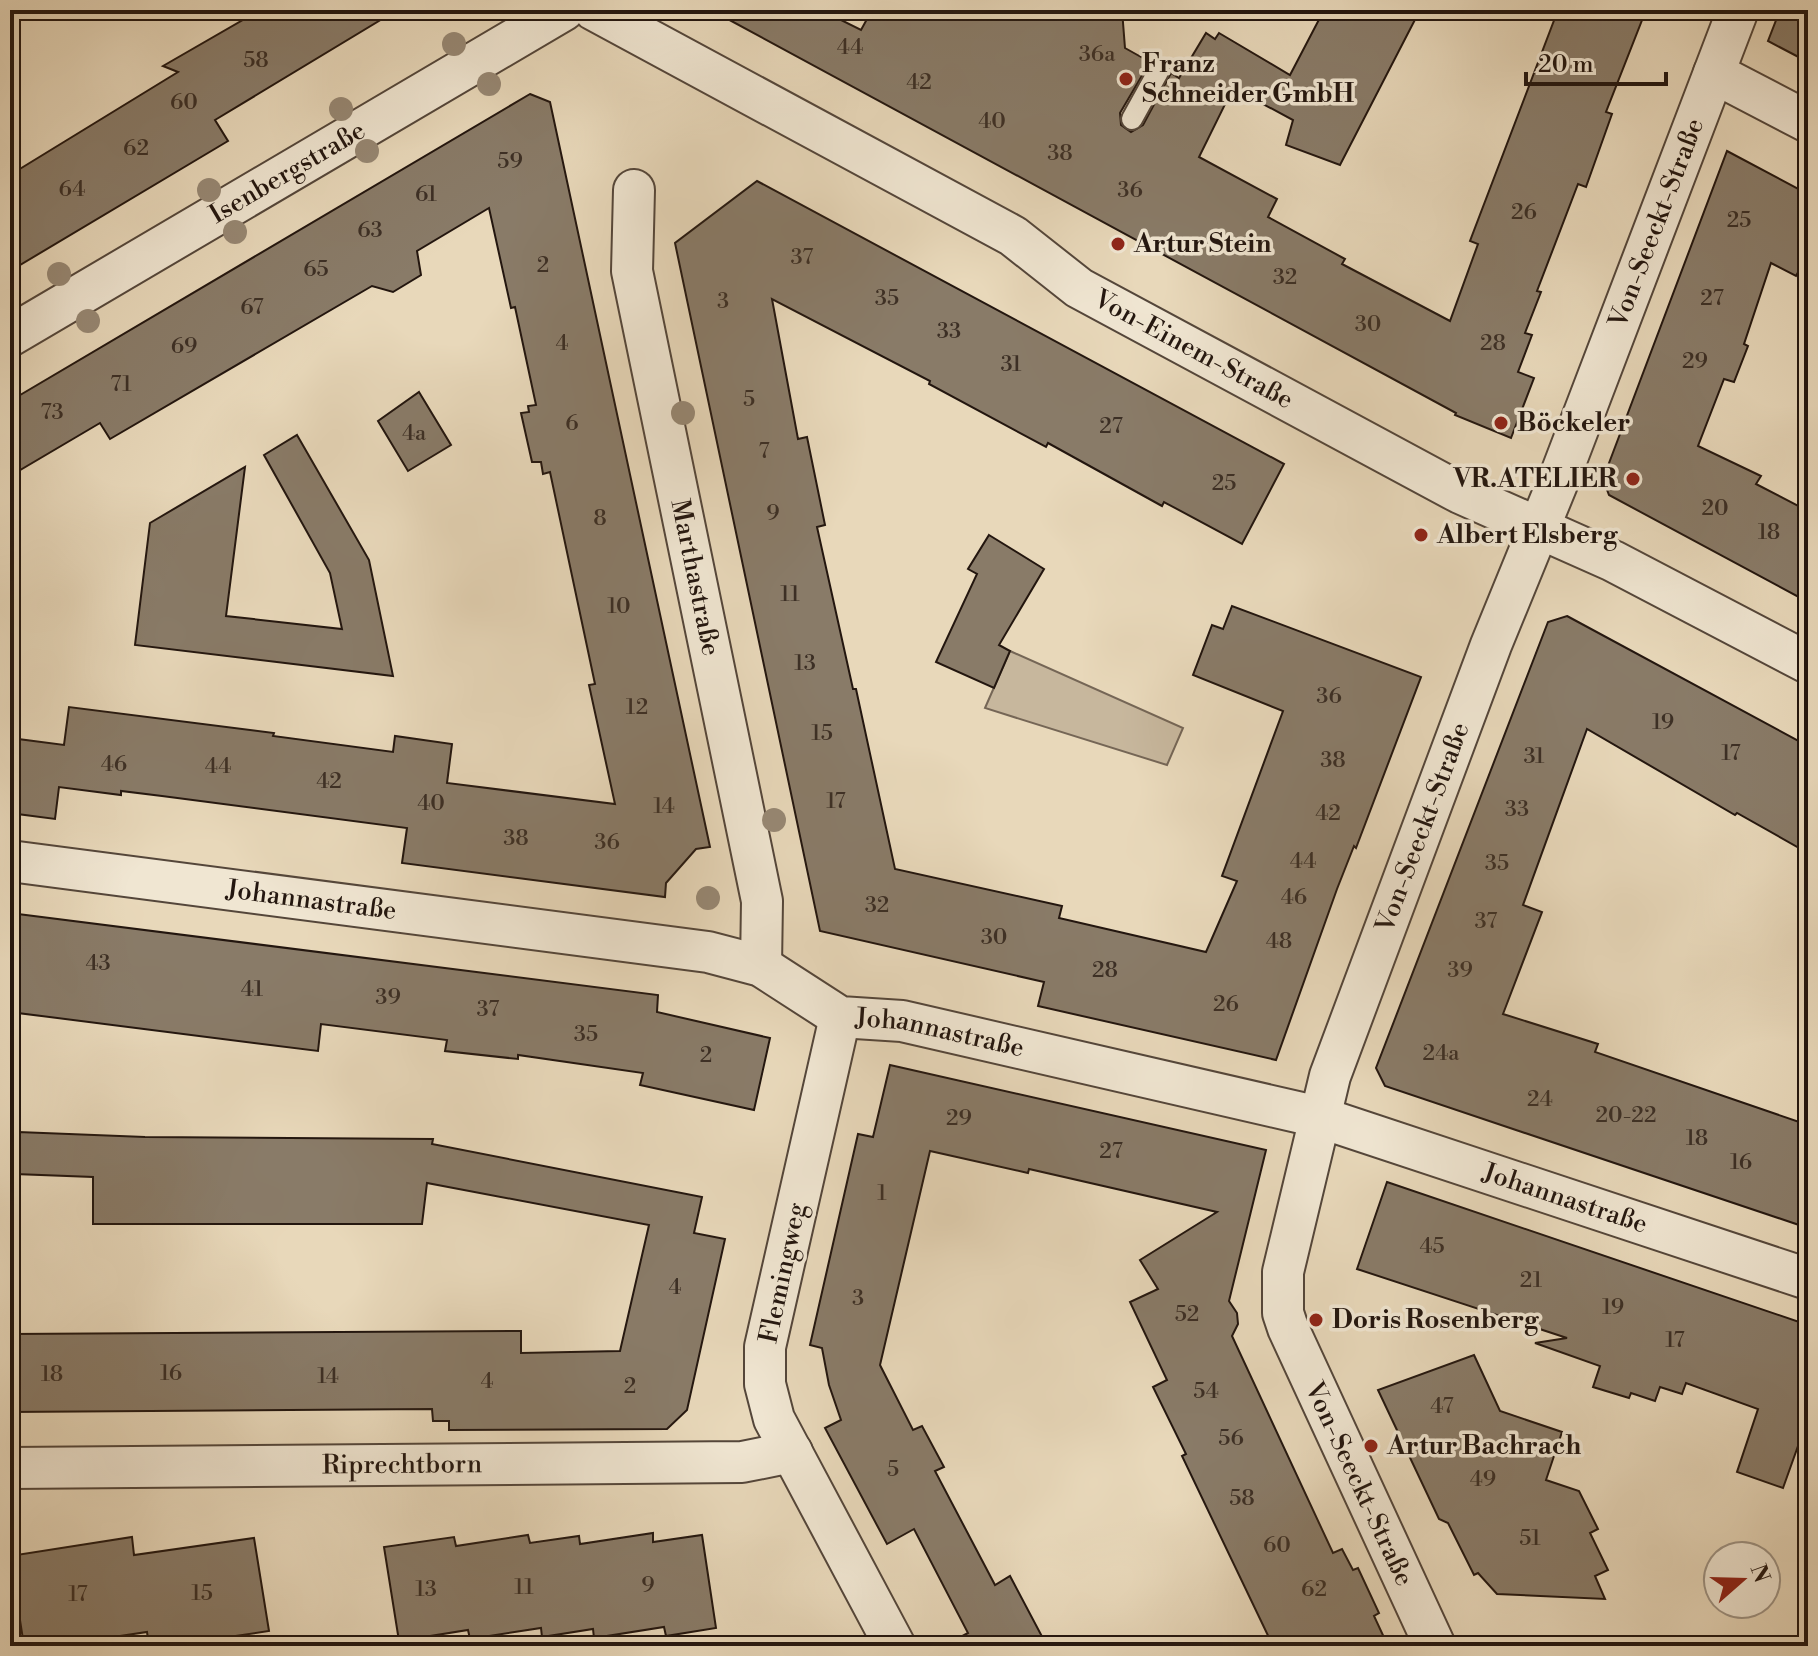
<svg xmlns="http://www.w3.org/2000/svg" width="1818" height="1656" font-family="'Libre Bodoni',serif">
<rect width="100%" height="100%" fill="#e8d8ba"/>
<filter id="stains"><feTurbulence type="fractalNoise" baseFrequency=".0025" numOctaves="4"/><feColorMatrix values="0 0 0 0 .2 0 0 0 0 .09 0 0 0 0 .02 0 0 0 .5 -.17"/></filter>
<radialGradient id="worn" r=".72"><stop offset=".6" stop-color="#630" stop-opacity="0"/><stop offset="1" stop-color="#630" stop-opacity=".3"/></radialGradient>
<polygon fill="#c7b79d" stroke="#756656" stroke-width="2" points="1010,651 1183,728 1167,765 985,708"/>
<g fill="#897b68" stroke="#23160f" stroke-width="2">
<polygon points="260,10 397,10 215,120 228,141 10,271 10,175 178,72 163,66"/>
<polygon points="711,10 821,10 861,30 872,10 1122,10 1125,48 1150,62 1120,113 1121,125 1131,132 1143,125 1171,73 1179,78 1206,33 1215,39 1219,33 1290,75 1324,10 1420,10 1340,165 1286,145 1293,120 1233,88 1199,157 1277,199 1268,217 1345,259 1342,264 1450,321 1478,244 1470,241 1558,10 1646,10 1606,112 1612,114 1586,187 1578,184 1537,291 1541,292 1525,333 1532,335 1518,372 1534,378 1511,438 1455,415 1456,413"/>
<polygon points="1780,10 1808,10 1808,62 1768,41"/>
<polygon points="530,94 550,102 710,847 696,849 666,883 665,897 402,863 407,828 162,796 121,791 121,795 59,787 55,819 10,813 10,738 64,745 69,707 274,733 273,736 393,752 395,736 452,744 447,783 615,804 589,685 595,684 550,472 543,474 541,462 532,462 521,413 529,412 528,406 536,405 515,307 511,308 489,208 417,251 421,275 393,292 372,286 110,439 100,423 10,476 10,401"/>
<polygon points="1727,151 1808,194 1808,254 1796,276 1771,263 1744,344 1748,346 1734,382 1724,379 1698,446 1761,476 1756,484 1808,511 1808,602 1609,495 1603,479"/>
<polygon points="757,181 1284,464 1242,544 1164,502 1162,506 1048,443 1046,447 929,384 930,381 772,299 798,439 807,437 825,525 817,527 853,689 856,689 895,869 1062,906 1059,918 1206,952 1237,881 1222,876 1283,711 1193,675 1212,625 1223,629 1232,606 1421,677 1356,848 1354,846 1337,889 1276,1060 1038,1006 1044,982 820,931 675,243"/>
<polygon points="419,392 451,445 408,471 378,421"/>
<polygon points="297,435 369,560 393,676 135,645 150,523 245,467 226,616 342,629 330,573 264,455"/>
<polygon points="989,535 1044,569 999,645 1010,651 994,688 936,662 977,574 968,569"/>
<polygon points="1567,616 1808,746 1808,853 1737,813 1735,815 1587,729 1523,905 1542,912 1503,1014 1598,1044 1595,1052 1808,1125 1808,1228 1385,1086 1376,1068 1548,622"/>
<polygon points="10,913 658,995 657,1012 770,1038 754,1110 640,1085 643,1073 518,1055 518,1059 445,1051 447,1040 321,1024 318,1051 10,1012"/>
<polygon points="890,1065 1266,1150 1229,1301 1237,1313 1238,1324 1232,1336 1333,1553 1342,1549 1353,1570 1358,1568 1379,1613 1374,1616 1388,1646 1273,1646 1182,1456 1186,1454 1153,1387 1167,1380 1130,1302 1158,1289 1140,1260 1217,1212 1029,1169 1028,1173 930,1151 880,1365 913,1430 922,1426 944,1467 935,1471 995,1585 1010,1576 1047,1646 944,1646 968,1633 914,1529 887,1544 825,1428 841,1420 829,1385 822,1348 810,1345 858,1134 873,1137"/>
<polygon points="18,1132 145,1137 433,1139 432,1144 702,1197 694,1233 725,1239 687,1410 667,1429 449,1430 449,1421 433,1421 432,1409 10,1412 10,1334 521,1331 521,1353 620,1351 649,1225 427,1183 422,1224 93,1224 93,1177 15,1174"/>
<polygon points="1387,1182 1808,1325 1808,1418 1783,1488 1737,1472 1758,1409 1686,1383 1682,1394 1660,1387 1655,1401 1631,1393 1629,1398 1593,1387 1600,1366 1535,1343 1567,1338 1357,1269"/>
<polygon points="1474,1355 1500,1411 1562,1432 1546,1480 1579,1491 1598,1529 1590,1533 1608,1570 1595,1576 1605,1599 1497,1594 1478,1573 1474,1575 1448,1523 1439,1519 1378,1390"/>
<polygon points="653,1533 653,1542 702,1535 716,1628 666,1636 664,1627 594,1638 593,1629 542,1637 541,1628 470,1639 468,1630 399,1641 384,1547 454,1537 456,1546 528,1535 530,1543 579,1536 580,1544"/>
<polygon points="132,1537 134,1555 254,1538 269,1631 167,1646 149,1646 147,1632 54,1646 24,1646 10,1556"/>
</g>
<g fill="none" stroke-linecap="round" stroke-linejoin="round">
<g stroke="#54463a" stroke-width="24">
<polyline id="service" points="1132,119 1158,72"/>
</g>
<g stroke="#54463a" stroke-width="44">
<g id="minor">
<path id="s1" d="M594 10 1013 236 1079 288 1460 493 1613 561 1808 663"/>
<polyline points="1714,73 1808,122"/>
<path id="s2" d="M634 190 632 271 762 901 761 966"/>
<path id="s3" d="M10 336 564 10"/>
<path id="s4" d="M10 861 708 952 761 966 840 1017 902 1021 1319 1117 1808 1279"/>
<polyline points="840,1017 765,1347 765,1384 774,1419 895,1646"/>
<path id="s5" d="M10 1468 742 1462 792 1452"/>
<path id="s6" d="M1435 1646 1288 1328 1283 1313V1272L1330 1076 1491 645 1559 479 1738 10"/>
</g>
</g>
<use href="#service" stroke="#f0e6d2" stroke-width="20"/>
<use href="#minor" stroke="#f0e6d2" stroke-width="40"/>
</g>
<g fill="#978874">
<circle cx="454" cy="44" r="12"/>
<circle cx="489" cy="84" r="12"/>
<circle cx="341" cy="109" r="12"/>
<circle cx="367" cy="151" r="12"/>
<circle cx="209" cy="190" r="12"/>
<circle cx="235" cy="232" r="12"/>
<circle cx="59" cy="274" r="12"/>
<circle cx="88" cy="321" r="12"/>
<circle cx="683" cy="413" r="12"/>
<circle cx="774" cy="820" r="12"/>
<circle cx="708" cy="898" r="12"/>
</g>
<g fill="#8f2418" stroke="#f0e6d2" stroke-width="3">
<circle cx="1126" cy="79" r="8"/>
<circle cx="1118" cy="244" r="8"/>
<circle cx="1501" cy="423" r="8"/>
<circle cx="1633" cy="479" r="8"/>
<circle cx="1421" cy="535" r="8"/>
<circle cx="1316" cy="1320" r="8"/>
<circle cx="1371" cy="1446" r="8"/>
</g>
<g text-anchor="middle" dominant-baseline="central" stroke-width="7" stroke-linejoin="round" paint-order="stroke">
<g font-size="22" fill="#3c2f25">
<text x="850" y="47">44</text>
<text x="1097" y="54">36a</text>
<text x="256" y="60">58</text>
<text x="919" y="82">42</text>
<text x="184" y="102">60</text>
<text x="992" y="121">40</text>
<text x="136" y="148">62</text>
<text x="1060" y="153">38</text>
<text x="510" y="161">59</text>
<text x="72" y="189">64</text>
<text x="1130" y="190">36</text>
<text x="426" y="194">61</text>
<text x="1524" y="212">26</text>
<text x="1739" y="220">25</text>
<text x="370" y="230">63</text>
<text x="802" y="257">37</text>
<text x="543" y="265">2</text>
<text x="316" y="269">65</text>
<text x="1285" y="277">32</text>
<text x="887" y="298">35</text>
<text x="1712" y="298">27</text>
<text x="723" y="301">3</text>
<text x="252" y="307">67</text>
<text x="1368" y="324">30</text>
<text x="949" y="331">33</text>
<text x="562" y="343">4</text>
<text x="1493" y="343">28</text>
<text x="184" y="346">69</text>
<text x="1695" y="361">29</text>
<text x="1011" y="364">31</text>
<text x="121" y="384">71</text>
<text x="749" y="399">5</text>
<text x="52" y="412">73</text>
<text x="572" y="423">6</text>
<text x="1111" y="426">27</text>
<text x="414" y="433">4a</text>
<text x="764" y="451">7</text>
<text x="1224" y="483">25</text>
<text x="1715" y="508">20</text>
<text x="773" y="513">9</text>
<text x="600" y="518">8</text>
<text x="1769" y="532">18</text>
<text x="790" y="594">11</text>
<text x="619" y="606">10</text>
<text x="805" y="663">13</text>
<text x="1329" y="696">36</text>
<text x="637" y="707">12</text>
<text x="1663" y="722">19</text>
<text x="822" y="733">15</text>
<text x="1731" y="753">17</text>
<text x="1534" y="756">31</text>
<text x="1333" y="760">38</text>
<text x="114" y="764">46</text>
<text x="218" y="766">44</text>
<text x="329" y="781">42</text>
<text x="836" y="801">17</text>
<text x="431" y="803">40</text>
<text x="664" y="806">14</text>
<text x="1517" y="809">33</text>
<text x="1328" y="813">42</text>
<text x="516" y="838">38</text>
<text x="607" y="842">36</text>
<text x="1303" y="861">44</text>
<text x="1497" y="863">35</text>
<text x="1294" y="897">46</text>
<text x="877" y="905">32</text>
<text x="1486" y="921">37</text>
<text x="994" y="937">30</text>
<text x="1279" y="941">48</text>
<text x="98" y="963">43</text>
<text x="1105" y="970">28</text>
<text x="1460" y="970">39</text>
<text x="252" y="989">41</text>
<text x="388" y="997">39</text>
<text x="1226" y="1004">26</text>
<text x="488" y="1009">37</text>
<text x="586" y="1034">35</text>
<text x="1441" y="1053">24a</text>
<text x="706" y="1055">2</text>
<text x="1540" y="1099">24</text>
<text x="1626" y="1115">20-22</text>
<text x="959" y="1118">29</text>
<text x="1697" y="1138">18</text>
<text x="1111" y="1151">27</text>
<text x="1741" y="1162">16</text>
<text x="882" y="1193">1</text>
<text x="1432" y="1246">45</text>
<text x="1531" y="1280">21</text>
<text x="675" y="1287">4</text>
<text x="858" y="1298">3</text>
<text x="1613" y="1307">19</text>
<text x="1187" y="1314">52</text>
<text x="1675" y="1340">17</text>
<text x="171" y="1373">16</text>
<text x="52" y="1374">18</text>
<text x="328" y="1376">14</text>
<text x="487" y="1381">4</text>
<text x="630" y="1386">2</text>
<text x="1206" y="1391">54</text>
<text x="1442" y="1406">47</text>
<text x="1231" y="1438">56</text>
<text x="893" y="1469">5</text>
<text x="1483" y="1479">49</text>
<text x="1242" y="1498">58</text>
<text x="1530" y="1538">51</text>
<text x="1277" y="1545">60</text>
<text x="648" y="1585">9</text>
<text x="524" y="1587">11</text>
<text x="426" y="1589">13</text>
<text x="1314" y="1589">62</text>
<text x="202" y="1593">15</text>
<text x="78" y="1594">17</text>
</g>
<g font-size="26" font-weight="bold" fill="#23160f" stroke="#f0e6d2" text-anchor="start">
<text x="1142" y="64">Franz<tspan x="1142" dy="30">Schneider GmbH</tspan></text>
<text x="1134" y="244">Artur Stein</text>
<text x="1517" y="423">Böckeler</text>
<text x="1617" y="479" text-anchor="end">VR.ATELIER</text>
<text x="1437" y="535">Albert Elsberg</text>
<text x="1332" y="1320">Doris Rosenberg</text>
<text x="1387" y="1446">Artur Bachrach</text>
</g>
<g font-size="26" fill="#23160f" stroke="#f0e6d2">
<text stroke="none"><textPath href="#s3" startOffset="322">Isenbergstraße</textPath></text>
<text stroke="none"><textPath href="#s6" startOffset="1522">Von-Seeckt-Straße</textPath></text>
<text stroke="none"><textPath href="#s1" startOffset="690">Von-Einem-Straße</textPath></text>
<text stroke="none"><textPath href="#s2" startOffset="394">Marthastraße</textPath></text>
<text stroke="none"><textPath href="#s6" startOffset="874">Von-Seeckt-Straße</textPath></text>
<text stroke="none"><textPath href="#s4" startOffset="304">Johannastraße</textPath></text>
<text stroke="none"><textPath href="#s4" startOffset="954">Johannastraße</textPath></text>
<text stroke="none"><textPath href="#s4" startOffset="1602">Johannastraße</textPath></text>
<text transform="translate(783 1273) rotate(-78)">Flemingweg</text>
<text stroke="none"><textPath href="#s5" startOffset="392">Riprechtborn</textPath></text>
<text transform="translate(1359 1484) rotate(65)">Von-Seeckt-Straße</text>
</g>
</g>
<rect width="1818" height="1656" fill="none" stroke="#e8d8ba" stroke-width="40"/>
<rect x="12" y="12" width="1794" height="1632" fill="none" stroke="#23160f" stroke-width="4"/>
<rect x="20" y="20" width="1778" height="1616" fill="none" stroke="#23160f" stroke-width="2"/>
<g transform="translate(1742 1580) rotate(70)"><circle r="38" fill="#f0e6d2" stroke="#9e9384" stroke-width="2"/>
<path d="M0-6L14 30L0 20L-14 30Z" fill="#8f2418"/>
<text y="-12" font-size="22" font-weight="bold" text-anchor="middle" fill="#23160f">N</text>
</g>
<path d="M1526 72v12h140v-12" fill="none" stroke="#23160f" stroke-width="4"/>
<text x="1538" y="72" font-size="24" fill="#23160f" stroke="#f0e6d2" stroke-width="6" paint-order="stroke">20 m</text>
<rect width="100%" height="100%" filter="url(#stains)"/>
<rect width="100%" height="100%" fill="url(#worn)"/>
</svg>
